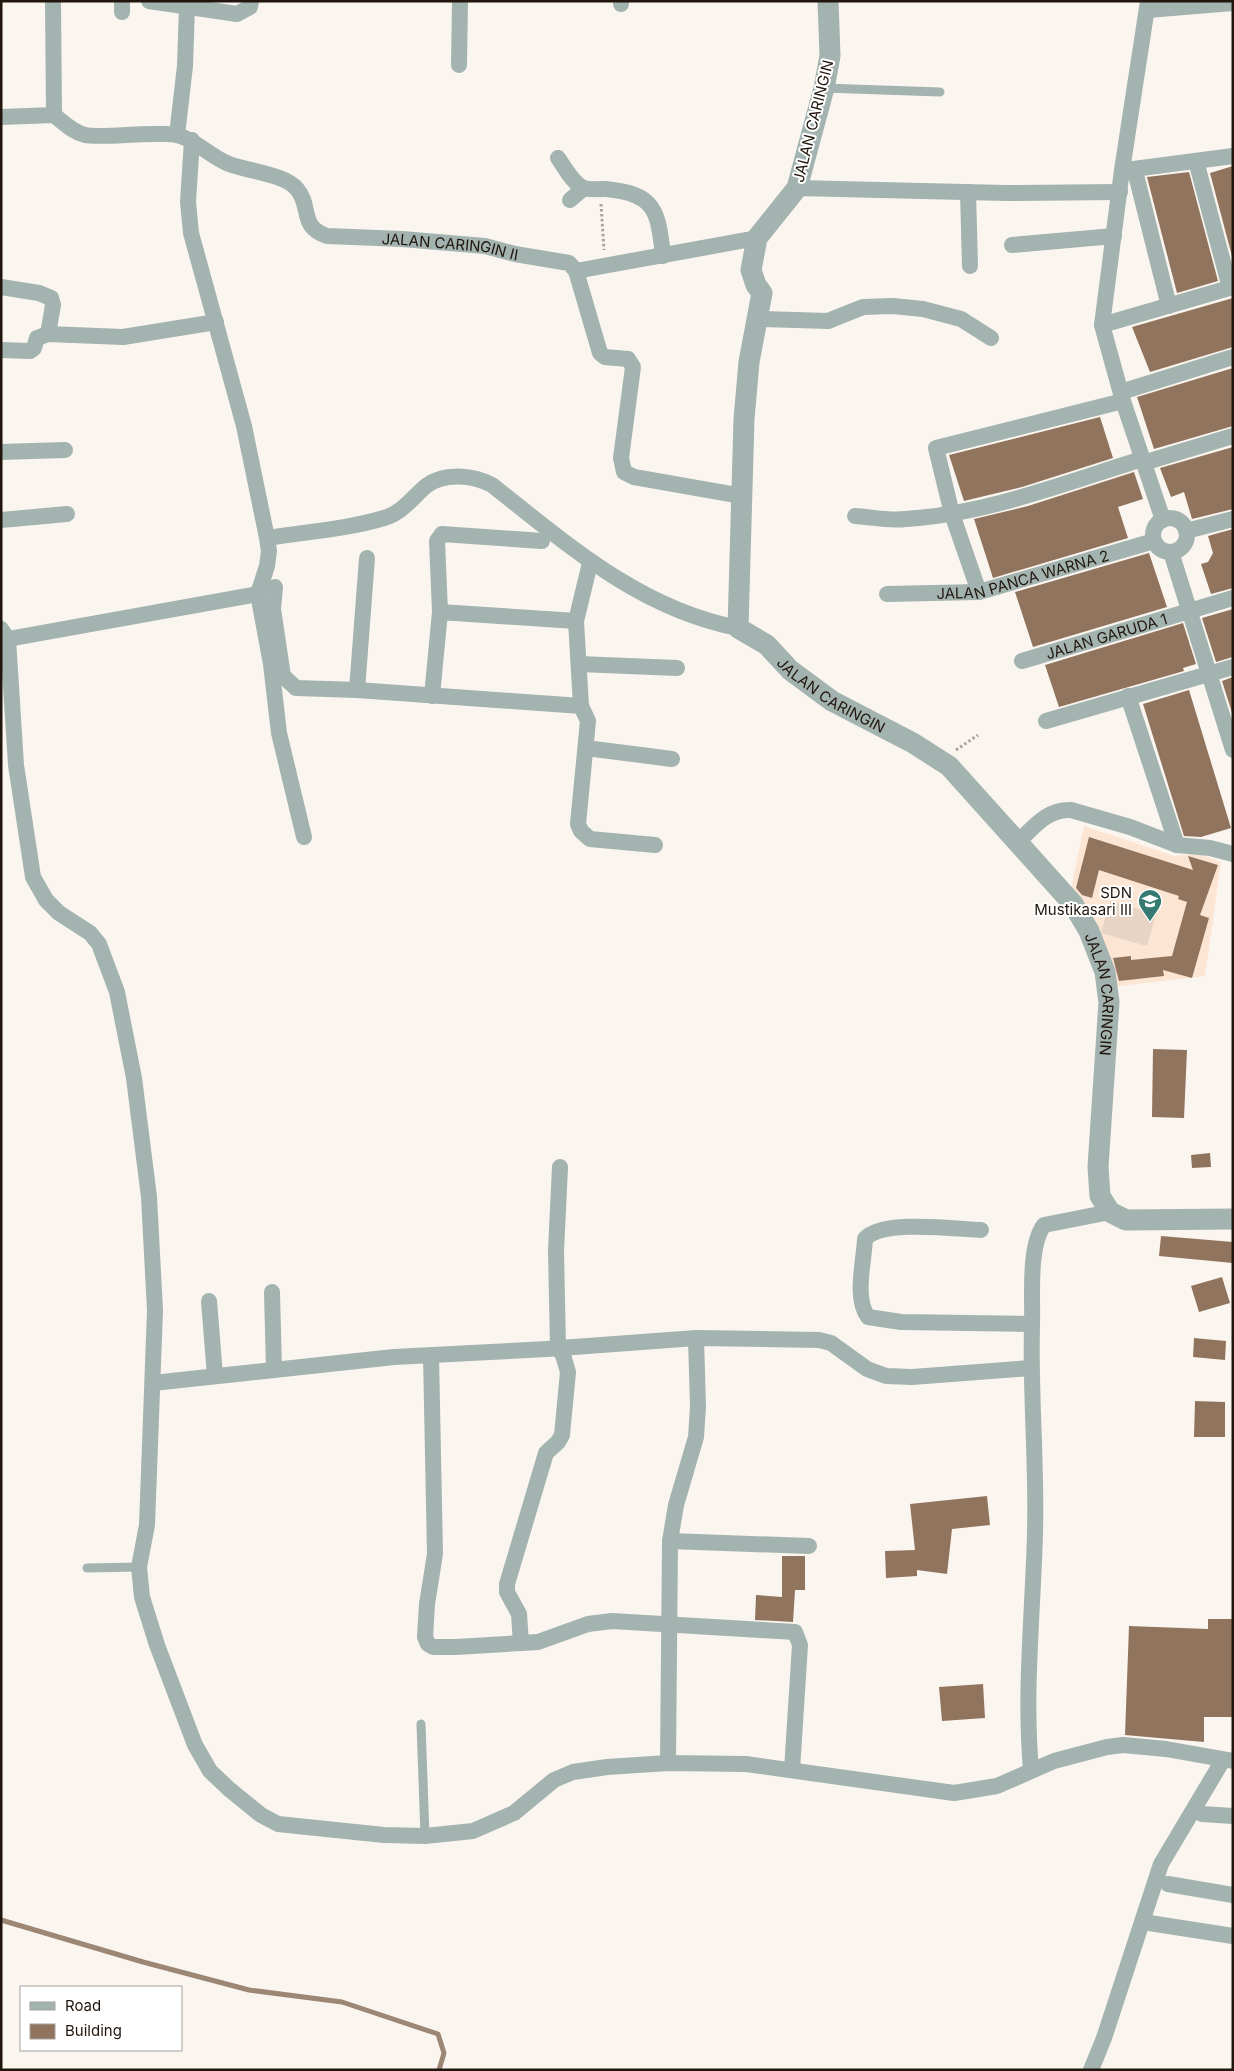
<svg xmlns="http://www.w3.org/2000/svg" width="1234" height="2071" font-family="Inter,sans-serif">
<rect width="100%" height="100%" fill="#fbf5f0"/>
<polygon fill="#fde5d3" points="1084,826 1174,856 1199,854 1221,862 1205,976 1111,987 1070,893"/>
<polygon fill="#e7d4c4" points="1110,901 1156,914 1147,946 1101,933"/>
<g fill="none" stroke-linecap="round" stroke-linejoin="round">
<polyline stroke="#9c8674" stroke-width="5" points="1,1920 143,1962 249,1990 342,2002 438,2034 444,2053 439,2070"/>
</g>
<g fill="#91745d">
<polygon points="1233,166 1233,260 1210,173"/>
<polygon points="1189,172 1218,281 1177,293 1147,177"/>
<polygon points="1233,298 1233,347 1150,372 1132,327"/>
<polygon points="1233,368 1233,426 1154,449 1137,397"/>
<polygon points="1100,417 1113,458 1022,487 964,501 949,455"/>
<polygon points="1233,447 1233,509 1192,519 1184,492 1171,497 1160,468"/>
<polygon points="1134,472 1143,499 1118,507 1128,538 993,578 974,519 1028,506"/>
<polygon points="1233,529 1233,588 1211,594 1201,564 1208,562 1213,553 1208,536"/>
<polygon points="1149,553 1167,607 1033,647 1015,592"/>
<polygon points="1233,609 1233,657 1216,662 1202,618"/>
<polygon points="1183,623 1196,664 1183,668 1184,671 1059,707 1045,665"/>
<polygon points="1233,677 1233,716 1222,681"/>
<polygon points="1189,690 1231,828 1201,837 1184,836 1143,704"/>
<polygon points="1089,837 1193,870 1188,856 1218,865 1200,915 1209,918 1192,978 1163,970 1164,976 1119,981 1113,958 1131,956 1131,960 1172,956 1187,902 1178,899 1179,896 1099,870 1092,898 1082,895 1076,888"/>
<polygon points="1153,1049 1187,1050 1184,1118 1152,1117"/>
<polygon points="1210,1153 1211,1167 1192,1168 1191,1155"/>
<polygon points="1161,1236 1233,1242 1233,1263 1159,1256"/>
<polygon points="1222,1277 1230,1303 1199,1312 1191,1286"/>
<polygon points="1194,1338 1226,1341 1225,1360 1193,1357"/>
<polygon points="1195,1401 1225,1402 1225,1437 1194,1437"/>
<polygon points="987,1496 990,1525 952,1529 947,1574 917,1570 917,1576 886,1578 885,1551 915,1550 910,1504"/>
<polygon points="782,1556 805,1556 805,1590 795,1590 793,1622 755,1620 756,1595 782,1597"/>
<polygon points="1208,1619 1233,1619 1233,1717 1204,1717 1204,1742 1125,1735 1129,1626 1208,1629"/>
<polygon points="983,1684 985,1718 942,1721 939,1687"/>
</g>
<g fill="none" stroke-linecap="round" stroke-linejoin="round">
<g stroke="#a9a29b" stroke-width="3" stroke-dasharray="2.5 2.5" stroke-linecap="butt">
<polyline points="601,204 604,250"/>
<polyline points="956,750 978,735"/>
</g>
<g stroke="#a3b3b0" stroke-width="9">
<polyline points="824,88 940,92"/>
<polyline points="87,1568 139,1567"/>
<polyline points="421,1724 425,1836"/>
</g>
<g stroke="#a3b3b0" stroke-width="16">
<polyline points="53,1 54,115"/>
<polyline points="149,1 237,14 250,7 251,1"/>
<polyline points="621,1 621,4"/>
<polyline points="1148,1 1122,170 1102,325 1123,401 1163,520"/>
<polyline points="1148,10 1233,3"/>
<polyline points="122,12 122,1"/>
<polyline points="459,65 460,1"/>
<path id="s1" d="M1 117 54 115C64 123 73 132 85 135 98 138 140 133 158 134 165 134 173 133 180 136 198 142 211 157 229 164 247 171 285 174 297 189 312 207 299 227 327 236L402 239 485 246 515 254 569 263 576 271 757 238"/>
<polyline points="177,135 185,66 187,7"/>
<polyline points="192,140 188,202 191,233 244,426 267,538 269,551 267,566 258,594 271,664 279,733 304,837"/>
<path d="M558 158C565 168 572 182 583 188 589 190 600 189 606 189 656 194 658 211 663 256"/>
<polyline points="1196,161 1230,288"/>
<polyline points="1126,170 1233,156"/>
<polyline points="1135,171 1169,306"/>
<polyline points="797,188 1006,193 1120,192"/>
<polyline points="968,192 970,266"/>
<polyline points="570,200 584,188"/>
<polyline points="1012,245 1114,236"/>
<polyline points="576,271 600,353 605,357 628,359 633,367 621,458 624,472 634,477 742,496"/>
<polyline points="1,287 39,293 51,298 53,305 48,334"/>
<polyline points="759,319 828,321 863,307 893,306 923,309 961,319 991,338"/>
<polyline points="1102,325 1233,287"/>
<polyline points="1,350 30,351 34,348 37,338 48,334 123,337 216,322"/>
<polyline points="1121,392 1233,357"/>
<polyline points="1,452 65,450"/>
<polyline points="1143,463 1233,436"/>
<path d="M855 516C871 517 889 521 905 519 986 514 1065 483 1142 459"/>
<circle cx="1170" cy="535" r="17"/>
<polyline points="1,520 67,514"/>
<polyline points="1186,531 1233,519"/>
<path d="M267 538C304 532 348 529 384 518 402 513 412 498 426 486 444 472 473 475 492 485 568 545 640 609 738 628"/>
<polyline points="1171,552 1233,750"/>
<polyline points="590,563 576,621 581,706 588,721 578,824 581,831 590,839 655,845"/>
<polyline points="275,587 273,609 283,676 296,688 357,690 581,706"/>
<polyline points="979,592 952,514 936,448 1123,401"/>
<path id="s2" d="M887 594 979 592 1154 541"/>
<polyline points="440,612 437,541 442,534 542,541"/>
<polyline points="1,629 8,639 16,765 33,877 46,900 59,913 90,933 99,944 117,992 134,1078 149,1197 155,1310 147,1525 139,1567 142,1597 157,1645 195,1745 210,1771 229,1789 261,1815 278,1824 384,1835 425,1836 473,1831 514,1813 554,1780 573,1772 607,1767 668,1763 746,1764 954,1793 997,1786 1054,1761 1107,1747 1123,1745 1166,1749 1233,1761"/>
<polyline points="8,639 258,594"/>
<path id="s3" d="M1022 661 1233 598"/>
<polyline points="579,664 677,668"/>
<polyline points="357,690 367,558"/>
<polyline points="432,696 440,612 576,621"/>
<polyline points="1128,696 1177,845"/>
<polyline points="1046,721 1233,667"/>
<polyline points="586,748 672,759"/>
<path d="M1018 842C1034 827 1047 809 1071 810L1130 827 1177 845 1210 848 1233 854"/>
<path d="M981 1230C955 1229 882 1219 865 1239 864 1262 854 1298 868 1317L901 1322 1032 1324"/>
<polyline points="272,1292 274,1370"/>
<polyline points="209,1301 215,1376"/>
<polyline points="431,1355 435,1554 427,1604 425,1637 428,1644 433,1647 456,1647 538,1642 588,1624 612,1621 795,1632 800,1645 792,1770"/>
<polyline points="153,1383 394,1357 547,1349 696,1338 819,1340 831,1343 867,1369 886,1376 912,1377 1031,1368"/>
<polyline points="670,1541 809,1546"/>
<polyline points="521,1643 519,1614 507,1592 507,1584 546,1453 558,1442 562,1435 568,1372 563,1355 558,1348 556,1251 560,1167"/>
<polyline points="668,1763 670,1541 676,1505 696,1437 698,1407 696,1338"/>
<path d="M1031 1770C1024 1691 1033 1612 1035 1533 1037 1463 1030 1394 1032 1325 1033 1298 1028 1246 1044 1225L1110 1212"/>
<polyline points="1202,1814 1233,1816"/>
<polyline points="1168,1884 1233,1895"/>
<polyline points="1143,1922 1233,1936"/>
<polyline points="1091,2070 1104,2038 1161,1864 1223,1760"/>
</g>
<path stroke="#a3b3b0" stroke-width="21" id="s4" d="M828 1 830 56 824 88 797 188 757 238 751 270 756 285 762 293 749 362 744 419 738 628 767 645 790 670 832 701 913 743 949 766 1055 884 1073 904 1089 931 1105 972 1109 1002 1098 1167 1100 1196 1110 1212 1126 1220 1233 1219"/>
</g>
<defs>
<g id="school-pin" transform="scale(1.25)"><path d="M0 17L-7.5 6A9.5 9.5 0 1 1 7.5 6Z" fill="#357b72" stroke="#fff"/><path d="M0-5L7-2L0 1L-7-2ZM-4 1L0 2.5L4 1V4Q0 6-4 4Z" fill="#fff"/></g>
</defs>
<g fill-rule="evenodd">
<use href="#school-pin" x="1150" y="901"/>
</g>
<g text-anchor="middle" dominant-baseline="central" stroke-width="4" stroke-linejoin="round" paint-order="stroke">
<g font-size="15" fill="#21160d" stroke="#fff">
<text transform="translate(813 121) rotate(-76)">JALAN CARINGIN</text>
<text stroke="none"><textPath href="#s1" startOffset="498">JALAN CARINGIN II</textPath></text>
<text stroke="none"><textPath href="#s2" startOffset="138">JALAN PANCA WARNA 2</textPath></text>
<text stroke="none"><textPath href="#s3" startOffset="88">JALAN GARUDA 1</textPath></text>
<text stroke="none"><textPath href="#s4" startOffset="766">JALAN CARINGIN</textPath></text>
<text stroke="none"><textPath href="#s4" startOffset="1186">JALAN CARINGIN</textPath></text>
</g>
<g font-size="15" fill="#21160d" stroke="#fff" text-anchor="end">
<text x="1132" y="892">SDN<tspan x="1132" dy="17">Mustikasari III</tspan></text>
</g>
</g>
<rect width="1234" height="2071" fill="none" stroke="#21160d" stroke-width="5"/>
<rect x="20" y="1986" width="162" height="65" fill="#ffffff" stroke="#a6a29e"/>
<rect x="30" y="2002" width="25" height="8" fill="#a3b3b0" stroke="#a6a29e"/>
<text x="65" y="2011" font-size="15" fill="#21160d">Road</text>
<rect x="30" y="2024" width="25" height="15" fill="#91745d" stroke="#a6a29e"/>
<text x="65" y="2036" font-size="15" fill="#21160d">Building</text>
</svg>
